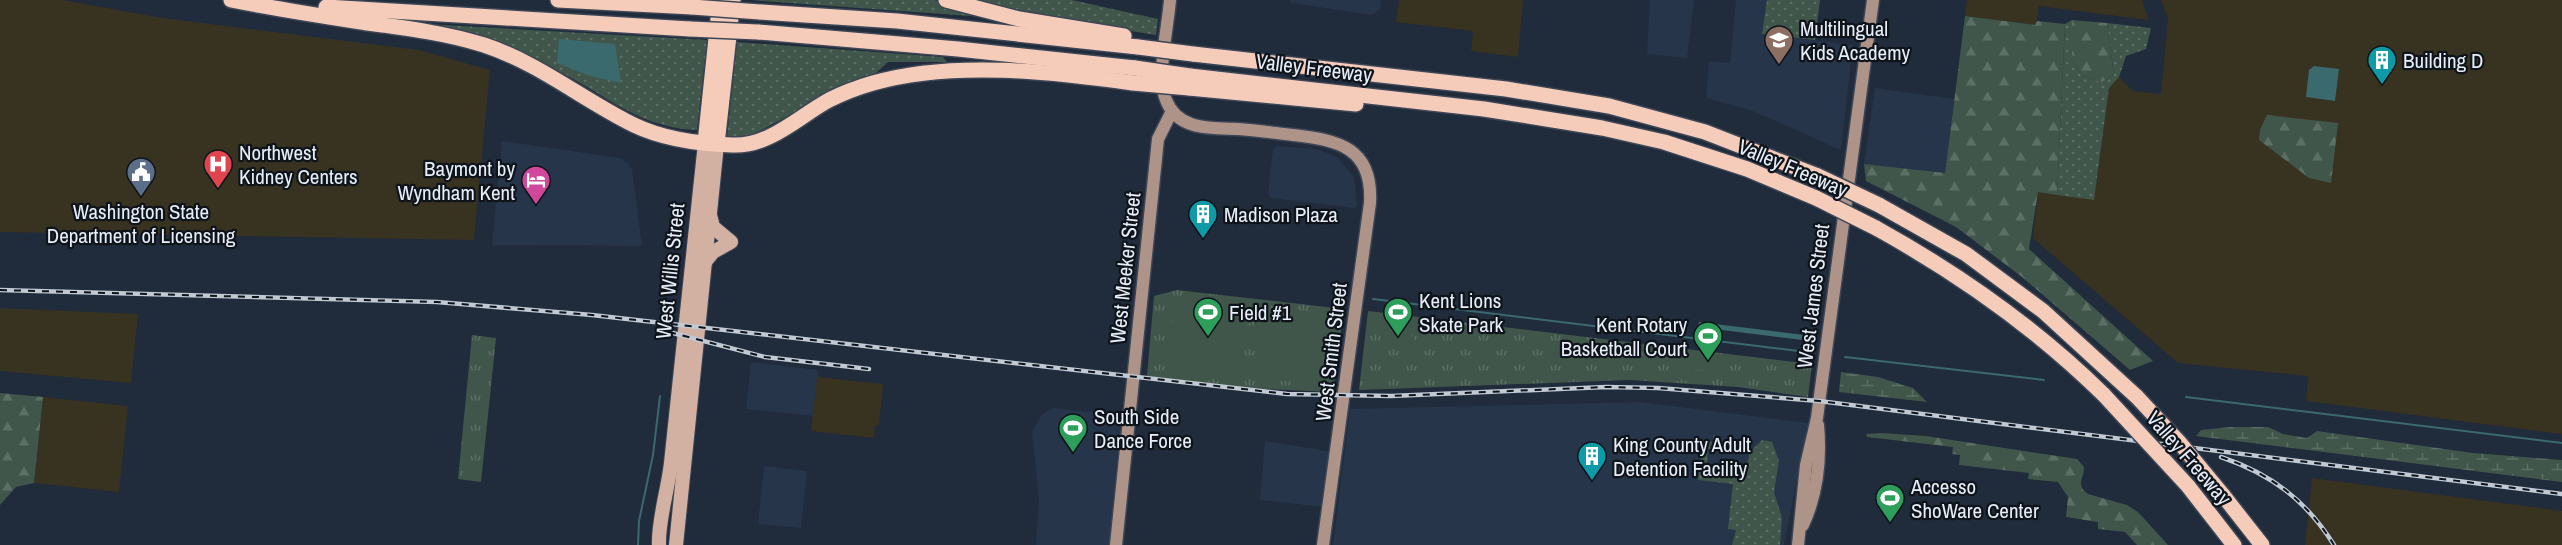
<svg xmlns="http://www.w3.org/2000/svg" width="2562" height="545" font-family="'Archivo Narrow',sans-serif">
<defs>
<pattern id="grass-dots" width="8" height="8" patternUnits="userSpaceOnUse" patternTransform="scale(1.5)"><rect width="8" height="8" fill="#41564a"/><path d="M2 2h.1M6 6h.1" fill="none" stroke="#5c6f65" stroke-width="1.8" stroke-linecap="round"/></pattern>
<pattern id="forest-firs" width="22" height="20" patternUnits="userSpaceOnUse" patternTransform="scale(1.5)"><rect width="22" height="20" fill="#41564a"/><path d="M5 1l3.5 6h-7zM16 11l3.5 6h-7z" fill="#5c6f65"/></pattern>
<pattern id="wetland-marsh" width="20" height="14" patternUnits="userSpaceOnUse" patternTransform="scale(1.5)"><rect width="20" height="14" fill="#41564a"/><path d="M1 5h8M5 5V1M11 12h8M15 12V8" fill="none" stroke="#5c6f65"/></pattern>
<pattern id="park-tufts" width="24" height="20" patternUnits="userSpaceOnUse" patternTransform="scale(1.5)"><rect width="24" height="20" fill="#41564a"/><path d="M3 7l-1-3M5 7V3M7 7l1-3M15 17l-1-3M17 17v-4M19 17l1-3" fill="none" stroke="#5c6f65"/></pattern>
</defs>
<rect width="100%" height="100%" fill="#202b3b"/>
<g fill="#263549">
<polygon points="1290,0 1381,0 1380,10 1371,15 1292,3"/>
<polygon points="1650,0 1694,0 1687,58 1647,54"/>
<polygon points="1736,0 1767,0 1763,34 1853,45 1841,150 1753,111 1706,98 1709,61 1730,63"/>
<polygon points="1875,88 1954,99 1945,173 1864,164"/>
<polygon points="502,141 620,158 628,163 632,169 642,246 492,245"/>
<polygon points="1276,146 1317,149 1337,157 1354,177 1357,206 1354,208 1271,198 1268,193 1273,149"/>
<polygon points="751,362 818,370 813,416 746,409"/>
<polygon points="1640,402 1808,423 1784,545 1333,545 1350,409"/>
<polygon points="1054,408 1115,415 1121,419 1109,545 1036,545 1039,499 1032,432 1042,414"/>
<polygon points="1265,441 1328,451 1330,454 1323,507 1260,500"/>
<polygon points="764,466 807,471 801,528 758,524"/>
</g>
<g fill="#383220">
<polygon points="0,0 62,0 163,18 419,50 490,70 474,240 0,232"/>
<polygon points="1399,0 1523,0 1518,57 1471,51 1473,31 1396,22"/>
<polygon points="1967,0 2142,0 2149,20 2039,6 2036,25 1965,16"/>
<polygon points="2161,0 2562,0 2562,434 2306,401 2308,376 2178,363 2033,238 2038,192 2094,200 2109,88 2119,77 2133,91 2161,94 2168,19"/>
<polygon points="0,308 138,314 131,383 0,371"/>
<polygon points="817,377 883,384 879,425 875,425 874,438 811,431"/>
<polygon points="43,397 128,406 119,492 34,483"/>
<polygon points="2312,478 2562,511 2562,545 2305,545"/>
</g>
<g fill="url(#grass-dots)">
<polygon points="753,0 935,0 984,17 761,1"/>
<polygon points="962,0 1072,0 1158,19 1156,35 1025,14"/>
<polygon points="1767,0 1820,0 1815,40 1762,34"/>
<polygon points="2072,20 2072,60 2082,76 2102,82 2114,75 2107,23 2151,28 2146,49 2126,56 2119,77 2109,88 2094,200 2057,195 2065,24"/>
<path d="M427 24 707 40 697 130C632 128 598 86 541 63 504 48 465 37 427 24Z"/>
<polygon points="737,42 943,57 947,62 888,62 876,73 848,84 743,140 727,137"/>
<polygon points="1713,435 1722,440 1725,450 1708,449 1707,465 1746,468 1750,452 1762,440 1772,442 1779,461 1774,492 1782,518 1780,545 1732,545 1736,530 1728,529 1733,484 1698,480 1703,440 1713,442"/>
</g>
<g fill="url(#forest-firs)">
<polygon points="1965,16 2035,25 2037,21 2065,24 2057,195 2038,192 2029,249 2153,361 2130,370 2022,277 1956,227 1866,181 1864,164 1945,173"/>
<polygon points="2072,20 2107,23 2114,75 2102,82 2082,76 2072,60"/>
<polygon points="2267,115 2338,123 2331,183 2309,178 2259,140 2260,130"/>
<polygon points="0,393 43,397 34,483 16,487 0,505"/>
<path d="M1881 433 1926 436 2077 459 2084 467C2084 480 2075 484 2088 494L2127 505 2138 512 2168 545H2137L2125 532 2098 529V522L2066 517 2068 497 2058 482 2028 479 2029 473 1959 465 1960 455 1952 454 1953 447 1867 437 1866 434Z"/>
</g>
<g fill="url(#wetland-marsh)">
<polygon points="1841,372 1878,377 1913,388 1927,402 1839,392"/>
<polygon points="2230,427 2268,427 2283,434 2307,438 2317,431 2473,453 2562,460 2562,482 2196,436 2201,430"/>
</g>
<g fill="url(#park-tufts)">
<polygon points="1177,290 1344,309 1333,392 1245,388 1147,376 1154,296"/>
<polygon points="1368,311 1812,364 1808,397 1738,387 1629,380 1359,390"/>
<polygon points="472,335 496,338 481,482 458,479"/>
</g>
<g fill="#41564a">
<polygon points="1181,296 1249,305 1240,377 1167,370 1176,300"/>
<polygon points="1264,308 1328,317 1332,323 1324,385 1255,378"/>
<polygon points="1386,322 1412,324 1411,335 1418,344 1416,351 1407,352 1400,342 1384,339 1382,332"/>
<polygon points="1692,351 1726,355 1724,373 1690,369"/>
</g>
<g fill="#3a6a6d">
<polygon points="559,39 615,44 621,83 590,76 557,63"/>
<polygon points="2314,66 2339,69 2335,101 2306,97 2309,70"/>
<polygon points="1699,322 1804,335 1803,340 1698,327"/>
</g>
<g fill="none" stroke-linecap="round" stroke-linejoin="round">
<g stroke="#3a6a6d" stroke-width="2">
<polyline points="1373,299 1807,352"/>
<polyline points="1845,357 2044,380"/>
<polyline points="2186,397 2562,443"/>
<polyline points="638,545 639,521 653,455 660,396"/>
</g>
<g stroke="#3c4656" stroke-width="15">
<g id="secondary">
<path d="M1170 0C1168 27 1156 76 1166 100 1178 131 1211 128 1238 129 1256 130 1275 133 1293 135 1339 140 1373 148 1370 203L1323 545"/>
<path d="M1803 525C1817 495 1821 459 1818 425"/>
<polyline points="1116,545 1158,139 1172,111"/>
<polyline points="1798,545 1806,465 1817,418 1873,0"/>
</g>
</g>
<g stroke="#3c4656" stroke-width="16">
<g id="primary">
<polyline points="704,263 713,252 731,242 713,227 710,215"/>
<path d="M659 545C658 520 668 490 671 463L705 143"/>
<polyline points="676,545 717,144"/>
</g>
</g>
<g stroke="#3c4656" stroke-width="18">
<g id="highway">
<path d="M231 0C276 9 322 16 367 23 406 28 446 33 484 45 539 63 583 100 634 125 663 139 701 144 732 145 769 147 798 117 829 100 843 93 859 87 873 83 953 60 1052 72 1133 83"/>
<polyline points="558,0 692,7"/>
<polyline points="946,0 1019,19 1124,36"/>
<polyline points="326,7 690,29"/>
<polyline points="760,12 897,21 1138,47"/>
<polyline points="758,32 958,49 1135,68"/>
<polyline points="1193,54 1506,89 1609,106 1705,132 1818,176"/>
<polyline points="1190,76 1484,109 1602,128 1664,142 1747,169 1816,198"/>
<polyline points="1189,88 1356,104"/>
<polyline points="705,143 720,0"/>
<polyline points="717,144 733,0"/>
<polyline points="1879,205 1966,254 2043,311 2137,397"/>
<path d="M1876 228C1959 274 2036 328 2104 395"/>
<polyline points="2188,486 2234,545"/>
<polyline points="2222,494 2262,545"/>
</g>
</g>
<use href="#secondary" stroke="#ae9488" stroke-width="12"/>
<use href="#primary" stroke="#d3b1a2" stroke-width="14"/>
<use href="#highway" stroke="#f4ccb9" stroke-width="15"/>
<g stroke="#c1c9d5" stroke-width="4.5">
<g id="rail">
<polyline points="0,290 437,302 592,315 1287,394 1391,396 1606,387 1658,388 1819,401 2562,494"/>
<polyline points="669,332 765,357 869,369"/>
<path d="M2221 457C2271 474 2306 500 2334 545"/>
</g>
</g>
<use href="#rail" stroke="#0e141a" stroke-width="2" stroke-dasharray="7" stroke-linecap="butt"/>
<g stroke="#3c4656" stroke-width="18" stroke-linecap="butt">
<g id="highway-bridge">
<polyline points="692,7 760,12"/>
<polyline points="690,29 758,32"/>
<polyline points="1138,47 1193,54"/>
<polyline points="1135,68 1190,76"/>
<polyline points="1133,83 1189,88"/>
<polyline points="1818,176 1879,205"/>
<polyline points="1816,198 1876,228"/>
<polyline points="2104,395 2188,486"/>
<polyline points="2137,397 2179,442 2222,494"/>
</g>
</g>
<use href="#highway-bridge" stroke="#f4ccb9" stroke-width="15"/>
</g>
<defs>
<g id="school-pin" transform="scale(1.5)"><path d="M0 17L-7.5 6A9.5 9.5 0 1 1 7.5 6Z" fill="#8d6e63" stroke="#0e141a"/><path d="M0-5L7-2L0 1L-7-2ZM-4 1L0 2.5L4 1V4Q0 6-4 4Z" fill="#fff"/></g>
<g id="building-pin" transform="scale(1.5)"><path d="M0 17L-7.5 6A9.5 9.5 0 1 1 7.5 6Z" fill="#0f9aa8" stroke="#0e141a"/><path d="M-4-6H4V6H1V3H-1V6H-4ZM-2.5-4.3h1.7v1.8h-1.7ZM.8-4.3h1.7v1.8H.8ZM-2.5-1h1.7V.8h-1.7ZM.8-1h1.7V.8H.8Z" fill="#fff"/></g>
<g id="hospital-pin" transform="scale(1.5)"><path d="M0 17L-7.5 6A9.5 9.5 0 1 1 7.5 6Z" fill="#e0444e" stroke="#0e141a"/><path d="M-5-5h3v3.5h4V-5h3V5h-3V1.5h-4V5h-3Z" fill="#fff"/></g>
<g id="civic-pin" transform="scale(1.5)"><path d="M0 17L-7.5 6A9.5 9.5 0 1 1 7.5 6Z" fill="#5c6f8a" stroke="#0e141a"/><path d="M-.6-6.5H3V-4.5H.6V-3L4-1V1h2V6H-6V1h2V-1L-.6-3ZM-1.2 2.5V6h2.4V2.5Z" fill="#fff"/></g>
<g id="hotel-pin" transform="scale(1.5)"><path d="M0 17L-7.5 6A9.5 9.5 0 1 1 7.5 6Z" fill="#d1479c" stroke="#0e141a"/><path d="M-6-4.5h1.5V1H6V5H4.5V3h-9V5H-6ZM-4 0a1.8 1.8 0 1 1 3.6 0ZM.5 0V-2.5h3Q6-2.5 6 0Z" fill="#fff"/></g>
<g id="stadium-pin" transform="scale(1.5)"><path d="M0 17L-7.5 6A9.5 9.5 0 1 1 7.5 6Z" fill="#2e9e5b" stroke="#0e141a"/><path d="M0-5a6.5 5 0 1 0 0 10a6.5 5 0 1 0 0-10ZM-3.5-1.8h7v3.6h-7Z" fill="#fff"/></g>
</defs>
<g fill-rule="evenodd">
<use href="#school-pin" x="1779" y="40"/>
<use href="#building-pin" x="2382" y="60"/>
<use href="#hospital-pin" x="218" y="164"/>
<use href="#civic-pin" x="141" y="172"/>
<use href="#hotel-pin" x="536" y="180"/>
<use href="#building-pin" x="1203" y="214"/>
<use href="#stadium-pin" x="1208" y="312"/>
<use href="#stadium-pin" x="1398" y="312"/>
<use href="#stadium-pin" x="1708" y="336"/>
<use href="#stadium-pin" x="1073" y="428"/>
<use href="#building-pin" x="1592" y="456"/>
<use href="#stadium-pin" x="1890" y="498"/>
</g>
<g text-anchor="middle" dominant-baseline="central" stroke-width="4.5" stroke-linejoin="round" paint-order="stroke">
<g font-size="21" fill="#e7eef9" stroke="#0e141a" text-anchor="start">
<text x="1800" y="28">Multilingual<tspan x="1800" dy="24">Kids Academy</tspan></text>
<text x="2403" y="60">Building D</text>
<text x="239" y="152">Northwest<tspan x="239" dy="24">Kidney Centers</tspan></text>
<text x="515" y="168" text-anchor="end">Baymont by<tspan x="515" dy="24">Wyndham Kent</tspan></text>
<text x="141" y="211" text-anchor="middle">Washington State<tspan x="141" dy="24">Department of Licensing</tspan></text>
<text x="1224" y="214">Madison Plaza</text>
<text x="1419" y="300">Kent Lions<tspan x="1419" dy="24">Skate Park</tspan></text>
<text x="1229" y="312">Field #1</text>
<text x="1687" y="324" text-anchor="end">Kent Rotary<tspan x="1687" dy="24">Basketball Court</tspan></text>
<text x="1094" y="416">South Side<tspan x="1094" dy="24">Dance Force</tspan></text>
<text x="1613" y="444">King County Adult<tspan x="1613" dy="24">Detention Facility</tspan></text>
<text x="1911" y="486">Accesso<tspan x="1911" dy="24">ShoWare Center</tspan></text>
</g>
<g font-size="21" fill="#e7eef9" stroke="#0e141a">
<text transform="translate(1314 68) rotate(7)">Valley Freeway</text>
<text transform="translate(1793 168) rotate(23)">Valley Freeway</text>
<text transform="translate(1125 268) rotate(-84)">West Meeker Street</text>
<text transform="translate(670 271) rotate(-84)">West Willis Street</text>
<text transform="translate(1813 296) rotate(-83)">West James Street</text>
<text transform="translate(1331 352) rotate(-83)">West Smith Street</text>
<text transform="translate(2189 458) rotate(49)">Valley Freeway</text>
</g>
</g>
</svg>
